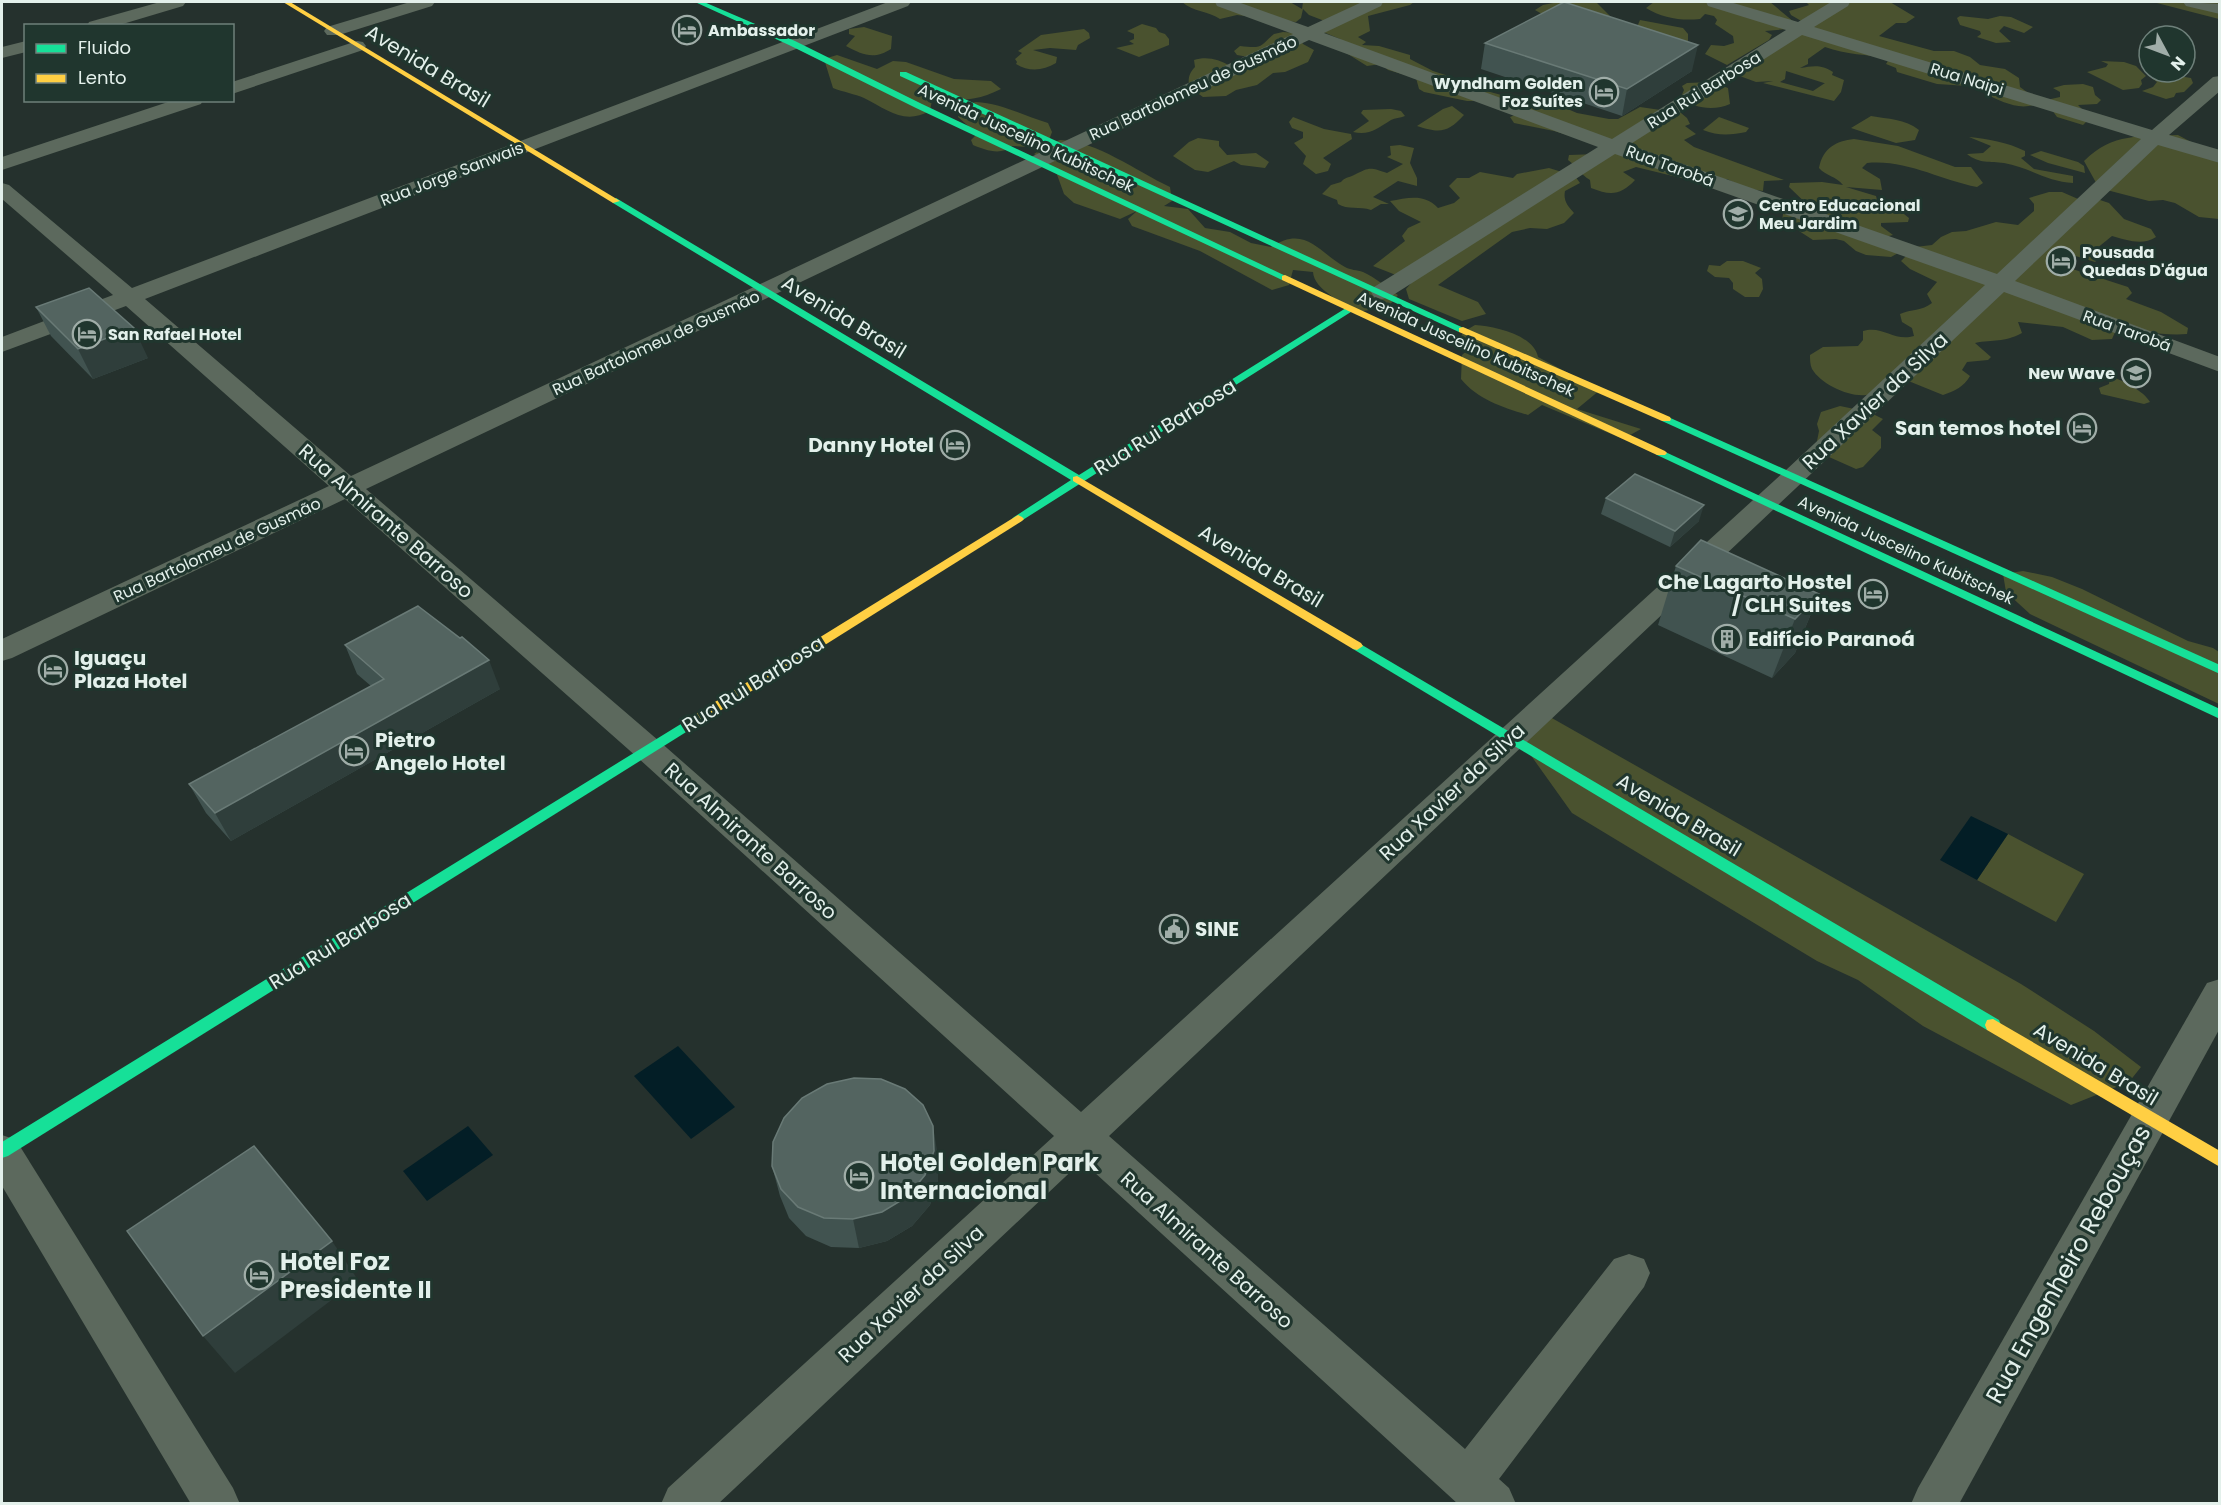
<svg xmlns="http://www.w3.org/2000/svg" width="2221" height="1505" font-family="Poppins,sans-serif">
<rect width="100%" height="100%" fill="#25312d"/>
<g fill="#4a522f" fill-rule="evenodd">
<path d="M1182 2H1290L1302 9 1303 2H1414L1410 5 1368 16 1370 31 1358 37 1366 42 1362 45 1379 46 1410 55V59L1433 71 1464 81 1472 87 1505 96 1507 101H1467L1424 92 1419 89 1416 78 1388 70 1381 64 1367 66 1343 51 1340 39 1316 29 1325 24 1322 20 1309 15 1303 9 1301 18 1296 22 1237 15 1220 19C1209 11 1193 12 1182 2Z"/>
<polygon points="1558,2 1596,2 1612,18 1542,14 1535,10 1543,5"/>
<path d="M1654 2H1770L1794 22 1787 29 1765 31 1772 35 1769 40 1727 65 1705 54 1711 45 1724 46 1734 43 1733 36 1715 24 1717 20 1714 16 1705 14 1700 19C1681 21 1662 18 1646 8Z"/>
<path d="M1806 2H1890L1915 17 1906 23H1896L1879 36 1934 51H1954L1970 57 1980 65 2005 69 2019 78 2020 87 2031 95 2035 104C2020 111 2000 101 1986 94L1984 87 1937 84 1897 72 1896 68 1886 64 1889 59C1867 54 1846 55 1825 47L1808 59V64L1800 68C1813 66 1821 64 1833 72L1832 75 1844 80 1841 92 1834 101 1763 83 1773 81 1756 82 1737 75 1803 22 1791 15 1789 11 1809 5ZM1786 71 1824 83H1825L1813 91 1780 82 1785 79Z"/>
<polygon points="2153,2 2219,2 2219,19"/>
<polygon points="1960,16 1988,19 2000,16 2011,17 2033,27 2024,33 2004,26 1999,31 2011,42 1996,43 1977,37 1981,34 1980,31 1960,25 1957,18"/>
<polygon points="1640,20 1683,28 1688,34 1688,42 1636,29"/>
<polygon points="1142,24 1156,28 1159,32 1165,34 1169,39 1169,45 1139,57 1116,48 1134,44 1129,41 1134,39 1134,34 1127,31"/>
<path d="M864 27 892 36 891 49C874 60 863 55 846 46L855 36 849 34V29Z"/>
<path d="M1084 29 1089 33 1090 38 1078 45 1076 50 1050 48 1033 50 1057 57 1056 63C1043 71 1029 72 1016 64L1017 62 1015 59 1022 53 1018 51 1041 35Z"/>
<path d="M1283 32 1296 33 1303 44 1314 50 1308 62 1285 72 1273 73 1257 85 1236 90 1226 96 1203 97 1189 87C1188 78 1189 73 1195 67L1194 60C1206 56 1219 59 1230 66L1248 57 1237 55 1234 51 1240 46C1264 49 1259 46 1274 34Z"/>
<path d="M837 55 877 69 893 61 906 62 954 79 991 81 1001 89C975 102 960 100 932 100L930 111C904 125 888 110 864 98 855 94 843 92 833 88L824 59Z"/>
<polygon points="2101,61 2124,62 2136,66 2146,76 2141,80 2142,84 2139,88 2123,90 2087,72 2106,67 2108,64"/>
<polygon points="2166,74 2191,78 2193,83 2184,92 2176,93 2174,97 2166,99 2142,91 2153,87 2157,82 2153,79"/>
<path d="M1713 82 1728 88 1730 104C1715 111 1693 109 1681 97L1684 90 1682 86 1687 83Z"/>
<polygon points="2083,84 2093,87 2095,95 2101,100 2097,104 2078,105 2084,111 2087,121 2083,125 2057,117 2047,103 2051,99 2060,97 2060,92 2053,88 2064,85"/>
<path d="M1549 101 1577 113 1609 119H1618L1640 107 1681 113 1687 118 1690 124 1685 126 1696 134 1684 140 1694 147 1784 180 1764 181 1763 191 1745 188 1727 179 1689 180 1636 167 1623 172 1635 180C1621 195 1611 196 1591 188L1590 180C1580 174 1577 167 1568 160L1569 155 1598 154 1608 147 1554 131 1514 123 1510 117Z"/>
<path d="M976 102C1002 103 1023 116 1048 123L1052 132 1049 140 1029 147 1012 146C1001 156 985 150 973 145L971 140 977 134 958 117 959 106Z"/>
<path d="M1452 106 1464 115C1448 132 1441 134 1417 126L1443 109Z"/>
<path d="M1391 109 1401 111 1405 116C1400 118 1395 118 1391 120 1378 128 1369 136 1353 132L1369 121 1361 113 1363 110Z"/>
<path d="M1871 116C1888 119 1905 119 1919 130L1915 140 1896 143 1851 128Z"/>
<polygon points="1293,117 1324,129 1351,134 1352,139 1323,158 1331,164 1328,171 1316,174 1303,164 1306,156 1294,143 1303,138 1303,132 1292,128 1289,122"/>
<path d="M1719 117 1749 128 1746 132C1731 135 1718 136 1703 130Z"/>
<path d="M2178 135 2219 157V219L2199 217 2175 203 2163 200 2149 201 2099 188 2084 161C2113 132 2140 137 2178 135Z"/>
<path d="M1969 137C1988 139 2007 142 2025 151V156L2021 158 2034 169 2073 176V183C2048 182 2028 167 2004 163 1990 161 1979 164 1967 154L1983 153 1991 146Z"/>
<polygon points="1198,138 1219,141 1219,146 1227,155 1256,153 1269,162 1265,168 1241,165 1234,161 1208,172 1195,170 1173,156 1189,142"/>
<path d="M1854 139 1898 146 1955 167H1971L1983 183 1977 187C1940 180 1906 159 1867 163L1862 168 1880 179 1882 190 1846 187 1876 196 1877 200 1890 203 1909 218 1908 222 1881 223V226L1893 235 1889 236 1900 252 1891 257 1866 255 1856 251 1844 241 1836 239 1813 240 1782 220 1783 214 1801 216 1813 210 1789 187 1790 183 1822 182 1843 185C1836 176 1826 176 1819 168 1823 148 1836 141 1854 139Z"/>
<path d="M1060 140C1097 141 1136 171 1170 187L1172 201 1164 206 1188 209 1205 228 1230 232 1251 243 1271 247C1306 224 1319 253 1345 267 1350 270 1357 270 1363 272 1375 277 1387 288 1398 295L1388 307 1357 312C1343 302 1314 290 1313 272L1293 270 1289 285 1272 290 1200 251 1132 226 1128 219 1137 211 1120 219 1074 203 1064 194 1055 169 1034 154 1047 145Z"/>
<path d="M1400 145 1414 148 1410 163 1417 178V186L1398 181 1373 197 1389 204H1381L1371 210C1360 206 1347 210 1338 204L1337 200 1322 194 1331 185 1341 182C1345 177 1348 178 1354 175 1370 167 1369 167 1387 173L1403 164 1387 157 1391 155 1390 146Z"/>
<polygon points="2041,151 2078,162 2084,166 2085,173 2048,163 2030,155"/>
<path d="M1549 168 1575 176 1580 183 1565 191C1563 201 1568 206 1574 213L1564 223 1547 229 1530 228 1512 232 1438 285 1478 302 1486 314 1462 321 1409 299 1406 289 1419 274 1401 277 1373 266 1405 241 1402 236 1408 228 1421 222 1399 211 1390 201C1408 198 1424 193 1438 208L1454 203 1460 198 1449 186 1457 178H1469L1480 172 1513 178 1517 174Z"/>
<path d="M2049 192H2062L2085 202 2097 199 2109 203 2124 219 2151 229 2156 237C2142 246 2127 240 2112 236L2096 249 2102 255 2095 262 2069 254 2060 265 2128 287 2132 293 2126 299 2161 312 2188 328 2187 334C2163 336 2140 330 2116 330L2112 339 2092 340 2063 327 2018 322 2022 333C2003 343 1994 339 1975 343L1991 357 1988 360 1967 362 1962 370 1970 376C1964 387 1954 391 1943 395L1906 380C1893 386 1880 394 1866 395 1848 397 1821 384 1812 369 1810 365 1810 359 1810 355L1823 347 1858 346 1863 340V331C1883 325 1894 342 1914 336L1912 328 1902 322 1900 314C1911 309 1922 311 1932 303L1927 294 1937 282 1910 269 1901 261 1915 247 1932 245 1941 237 1952 232 1966 231 1996 222 2018 225 2034 211V204L2029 198Z"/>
<polygon points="1727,261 1743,261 1761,268 1755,273 1762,279 1763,289 1759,297 1745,297 1733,289 1733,283 1729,278 1715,277 1707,271 1709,265 1720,266"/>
<path d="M1475 325C1494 326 1534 335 1538 357L1600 390 1577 409 1641 429 1623 439 1542 405 1528 415C1504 408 1477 399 1461 379L1462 355 1470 348 1469 343 1460 337 1465 331Z"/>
<path d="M2110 376C2122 380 2144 391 2150 402L2144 404 2101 394 2099 388 2109 384Z"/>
<polygon points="1840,406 1869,412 1883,419 1872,430 1881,437 1881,448 1863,467 1856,469 1829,457 1817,441 1819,431 1817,424 1821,412"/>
<polygon points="2023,571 2052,577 2082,589 2188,641 2213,648 2219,652 2219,704 2030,614 2006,592 2003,574"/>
<polygon points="1543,713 2021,984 2094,1031 2141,1067 2129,1082 2071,1105 1923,1026 1858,980 1817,961 1769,932 1572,813 1517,736"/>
<polygon points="2008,834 2084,874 2056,922 1977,880"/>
</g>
<g fill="#031e26">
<polygon points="1971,816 2008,834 1977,880 1940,860"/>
<polygon points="678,1046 735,1107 691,1139 634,1076"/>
<polygon points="468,1126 493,1155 427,1201 403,1171"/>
</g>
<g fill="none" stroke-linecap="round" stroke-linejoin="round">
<g fill="#5c695d" fill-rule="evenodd">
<polygon points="160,2 186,2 183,6 116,26 87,26 89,22"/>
<polygon points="410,2 435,2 432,6 339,35 327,35 324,31 327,27"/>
<path d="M888 2H911L908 6 145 299 351 476 1293 34 1217 6 1215 2H1238L1308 27 1362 2H1383L1381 6 1324 33 1612 139 1786 30 1708 6 1706 2H1730L1798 22 1831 2H1850L1848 6 1814 27 2152 130 2213 77 2220 76V91L2169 135 2220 150V163L2158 145 2015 281 2220 357V372L2004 292 1109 1136 1465 1449 1614 1259 1629 1254 1644 1259 1650 1273 1644 1287 1499 1479 1509 1488 1516 1504H1458L1082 1161 718 1504H661L668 1488 1054 1136 637 757 345 499 12 658 2 661V639L329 486 126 306 2 352V337L113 295 2 199V183L9 185 132 288ZM1802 35 2141 139 1997 274 1629 145ZM1309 40 1598 147 1374 287 1371 292 1374 297 1382 299 1390 297 1615 154 1985 285 1786 470 1081 1112 659 741 366 489Z"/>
<polygon points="2183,2 2220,4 2220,14 2186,6"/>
<polygon points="26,41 26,52 2,58 2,47"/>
<polygon points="357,41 363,42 366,46 363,50 232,94 232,82"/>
<polygon points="174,100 203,100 201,104 2,170 2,157"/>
<polygon points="2220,979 2220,1028 1959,1504 1911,1504 1918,1488 2207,983"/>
<polygon points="2,1135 16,1140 233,1488 240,1504 191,1504 2,1186"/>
</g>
<g fill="#16e098" fill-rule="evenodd">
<polygon points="695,2 704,2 795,41 922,104 1290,278 1282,280 916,108 789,45"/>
<polygon points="900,72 906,72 1468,330 1467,332 1459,332 900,76"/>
<polygon points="616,198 1079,475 1346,308 1354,310 1018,523 1014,521 1012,519 1014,517 1071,480 613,203 612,201"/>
<polygon points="1666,416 2220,665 2220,674 1662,421 1662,417"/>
<polygon points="1661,450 2220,709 2220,719 1657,455 1655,453"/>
<polygon points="1357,642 1999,1020 2001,1025 1999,1030 1993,1031 1987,1030 1353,649 1351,646"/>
<polygon points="702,711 709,716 707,719 8,1156 2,1158 2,1142"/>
</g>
<g fill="#ffcf43" fill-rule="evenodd">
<polygon points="283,2 290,2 620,201 613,203"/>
<polygon points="1285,275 1665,451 1667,453 1665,455 1657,455 1282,280 1282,276"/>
<polygon points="1463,327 1670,417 1671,419 1670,421 1662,421 1459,332 1459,328"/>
<polygon points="1077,476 1361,643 1363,646 1357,650 1353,649 1073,481 1073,477"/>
<polygon points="1018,515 1022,517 1024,519 1022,521 707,719 697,719 695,716 697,713"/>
<polygon points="1993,1019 2220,1151 2220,1167 1987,1030 1985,1025 1987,1020"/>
</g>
</g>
<g fill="#415350">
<polygon points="1485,43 1692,71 1622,116 1481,69"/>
<polygon points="36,307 148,358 93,379 51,336"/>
<polygon points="1606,498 1699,521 1670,547 1601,514"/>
<polygon points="1676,566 1819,594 1795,653 1772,678 1658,625"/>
<polygon points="345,645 500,689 231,841 206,813 189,784 371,686 357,674"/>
<polygon points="938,1156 938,1180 930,1205 912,1226 887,1241 859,1248 831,1247 806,1236 789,1218 780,1196 772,1166"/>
</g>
<g fill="#2f3e3b">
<polygon points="1698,45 1692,71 1622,116 1627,89"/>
<polygon points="134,328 148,358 93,379 78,349"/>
<polygon points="1704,505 1699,521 1670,547 1675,531"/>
<polygon points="1819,594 1795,653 1772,678 1795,619"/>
<polygon points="489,660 500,689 231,841 215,813"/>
<polygon points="933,1126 938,1156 938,1180 930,1205 912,1226 887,1241 859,1248 853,1219"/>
<polygon points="332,1241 358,1280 235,1373 203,1336"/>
</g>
<g fill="#536460" stroke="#697a76" stroke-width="1.5">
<polygon points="1564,2 1698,45 1627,89 1485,43"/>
<polygon points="89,288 134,328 78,349 36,307"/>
<polygon points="1635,474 1704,505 1675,531 1606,498"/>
<polygon points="1701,540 1819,594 1795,619 1676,566"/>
<polygon points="418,606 460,638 462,637 489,660 215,813 189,784 384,679 345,645"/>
<polygon points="854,1078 881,1079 905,1089 923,1105 933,1126 934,1151 925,1175 907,1197 882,1212 853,1219 824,1218 798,1207 781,1189 772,1166 773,1142 784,1118 802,1098 827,1084"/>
<polygon points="254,1146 332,1241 203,1336 127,1231"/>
</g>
<defs>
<g id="hotel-ring" transform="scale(1.5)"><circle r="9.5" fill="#20362e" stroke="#a0ada8" stroke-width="1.5"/><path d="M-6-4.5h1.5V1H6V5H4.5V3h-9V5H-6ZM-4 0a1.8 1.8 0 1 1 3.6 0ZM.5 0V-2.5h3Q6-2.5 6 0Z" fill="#a0ada8"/></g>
<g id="school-ring" transform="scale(1.5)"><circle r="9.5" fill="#20362e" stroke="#a0ada8" stroke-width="1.5"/><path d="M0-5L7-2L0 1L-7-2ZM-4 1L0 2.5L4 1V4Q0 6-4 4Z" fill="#a0ada8"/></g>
<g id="building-ring" transform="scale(1.5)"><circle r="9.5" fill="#20362e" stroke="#a0ada8" stroke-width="1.5"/><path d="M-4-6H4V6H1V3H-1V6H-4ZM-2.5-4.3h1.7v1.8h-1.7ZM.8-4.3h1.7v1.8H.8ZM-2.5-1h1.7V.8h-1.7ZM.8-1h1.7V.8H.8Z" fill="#a0ada8"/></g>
<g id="civic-ring" transform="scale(1.5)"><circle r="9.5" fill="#20362e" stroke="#a0ada8" stroke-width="1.5"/><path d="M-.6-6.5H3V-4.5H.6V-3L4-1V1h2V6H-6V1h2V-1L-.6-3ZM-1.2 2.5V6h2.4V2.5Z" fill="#a0ada8"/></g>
</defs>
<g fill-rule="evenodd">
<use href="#hotel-ring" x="687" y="30"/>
<use href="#hotel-ring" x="1604" y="92"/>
<use href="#school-ring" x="1738" y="214"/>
<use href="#hotel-ring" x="2061" y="261"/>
<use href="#hotel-ring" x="87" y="334"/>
<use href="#school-ring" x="2136" y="373"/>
<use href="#hotel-ring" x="2082" y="428"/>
<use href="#hotel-ring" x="955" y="445"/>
<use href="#hotel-ring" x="1873" y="594"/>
<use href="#building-ring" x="1727" y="639"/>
<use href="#hotel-ring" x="53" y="670"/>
<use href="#hotel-ring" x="354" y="751"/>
<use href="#civic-ring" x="1174" y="929"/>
<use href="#hotel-ring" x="859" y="1176"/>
<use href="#hotel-ring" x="259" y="1275"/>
</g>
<g text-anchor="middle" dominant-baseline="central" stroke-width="6" stroke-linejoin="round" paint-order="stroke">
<g font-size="16" font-weight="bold" fill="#e3f0eb" stroke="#20362e" text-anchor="start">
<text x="708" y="30">Ambassador</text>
<text x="1583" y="83" text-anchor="end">Wyndham Golden<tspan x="1583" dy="18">Foz Suítes</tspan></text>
<text x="1759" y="205">Centro Educacional<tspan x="1759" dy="18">Meu Jardim</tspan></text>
<text x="2082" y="252">Pousada<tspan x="2082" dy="18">Quedas D'água</tspan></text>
<text x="108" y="334">San Rafael Hotel</text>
<text x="2115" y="373" text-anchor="end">New Wave</text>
</g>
<g font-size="16" fill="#e3f0eb" stroke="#20362e">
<text transform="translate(1967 79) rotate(17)">Rua Naipi</text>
<text transform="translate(1193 88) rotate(-25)">Rua Bartolomeu de Gusmão</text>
<text transform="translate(1704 90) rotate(-32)">Rua Rui Barbosa</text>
<text transform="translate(1026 138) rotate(25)">Avenida Juscelino Kubitschek</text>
<text transform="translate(1670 166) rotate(20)">Rua Tarobá</text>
<text transform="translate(452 174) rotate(-21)">Rua Jorge Sanwais</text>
<text transform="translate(2127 331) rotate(20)">Rua Tarobá</text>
<text transform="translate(656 343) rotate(-25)">Rua Bartolomeu de Gusmão</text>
<text transform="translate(1466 344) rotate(24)">Avenida Juscelino Kubitschek</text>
<text transform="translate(217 550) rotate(-25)">Rua Bartolomeu de Gusmão</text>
<text transform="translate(1906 550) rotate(25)">Avenida Juscelino Kubitschek</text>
</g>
<g font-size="20" fill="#e3f0eb" stroke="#20362e">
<text transform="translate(428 66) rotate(31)">Avenida Brasil</text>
<text transform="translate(844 317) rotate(31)">Avenida Brasil</text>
<text transform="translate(1875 401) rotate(-43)">Rua Xavier da Silva</text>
<text transform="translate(1165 427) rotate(-32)">Rua Rui Barbosa</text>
<text transform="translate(386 521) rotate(41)">Rua Almirante Barroso</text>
<text transform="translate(1261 566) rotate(31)">Avenida Brasil</text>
<text transform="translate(753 684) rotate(-32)">Rua Rui Barbosa</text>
<text transform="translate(1452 792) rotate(-43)">Rua Xavier da Silva</text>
<text transform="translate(1679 815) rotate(31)">Avenida Brasil</text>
<text transform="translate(751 841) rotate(42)">Rua Almirante Barroso</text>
<text transform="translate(340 941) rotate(-32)">Rua Rui Barbosa</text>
<text transform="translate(2096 1064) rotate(31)">Avenida Brasil</text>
<text transform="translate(1207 1250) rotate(42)">Rua Almirante Barroso</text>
<text transform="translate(911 1294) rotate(-43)">Rua Xavier da Silva</text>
</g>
<g font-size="20" font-weight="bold" fill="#e3f0eb" stroke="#20362e" text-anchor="start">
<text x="2061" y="428" text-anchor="end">San temos hotel</text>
<text x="934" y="445" text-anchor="end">Danny Hotel</text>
<text x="1852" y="582" text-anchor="end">Che Lagarto Hostel<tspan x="1852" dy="23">/ CLH Suites</tspan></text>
<text x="1748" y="639">Edifício Paranoá</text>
<text x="74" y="658">Iguaçu<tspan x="74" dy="23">Plaza Hotel</tspan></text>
<text x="375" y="740">Pietro<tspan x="375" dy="23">Angelo Hotel</tspan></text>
<text x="1195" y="929">SINE</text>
</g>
<g font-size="24" font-weight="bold" fill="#e3f0eb" stroke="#20362e" text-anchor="start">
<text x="880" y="1162">Hotel Golden Park<tspan x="880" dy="28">Internacional</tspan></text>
<text x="280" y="1261">Hotel Foz<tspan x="280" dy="28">Presidente II</tspan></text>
</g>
<g font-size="24" fill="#e3f0eb" stroke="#20362e">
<text transform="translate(2068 1264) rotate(-61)">Rua Engenheiro Rebouças</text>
</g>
</g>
<rect width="2221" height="1505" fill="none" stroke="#e3f0eb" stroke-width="6"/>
<rect x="24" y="24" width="210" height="78" fill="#20362e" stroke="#6e807a" stroke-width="1.5"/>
<rect x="36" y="44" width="30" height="9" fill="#16e098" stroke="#6e807a" stroke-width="1.5"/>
<text x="78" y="54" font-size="18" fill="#e3f0eb">Fluido</text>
<rect x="36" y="74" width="30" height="9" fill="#ffcf43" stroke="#6e807a" stroke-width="1.5"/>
<text x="78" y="84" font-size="18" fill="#e3f0eb">Lento</text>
<g transform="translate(2167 54) rotate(131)"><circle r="28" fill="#20362e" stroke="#6e807a" stroke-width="1.5"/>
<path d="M0-4.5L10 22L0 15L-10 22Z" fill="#a0ada8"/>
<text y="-9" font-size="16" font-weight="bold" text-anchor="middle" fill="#e3f0eb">N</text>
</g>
</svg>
